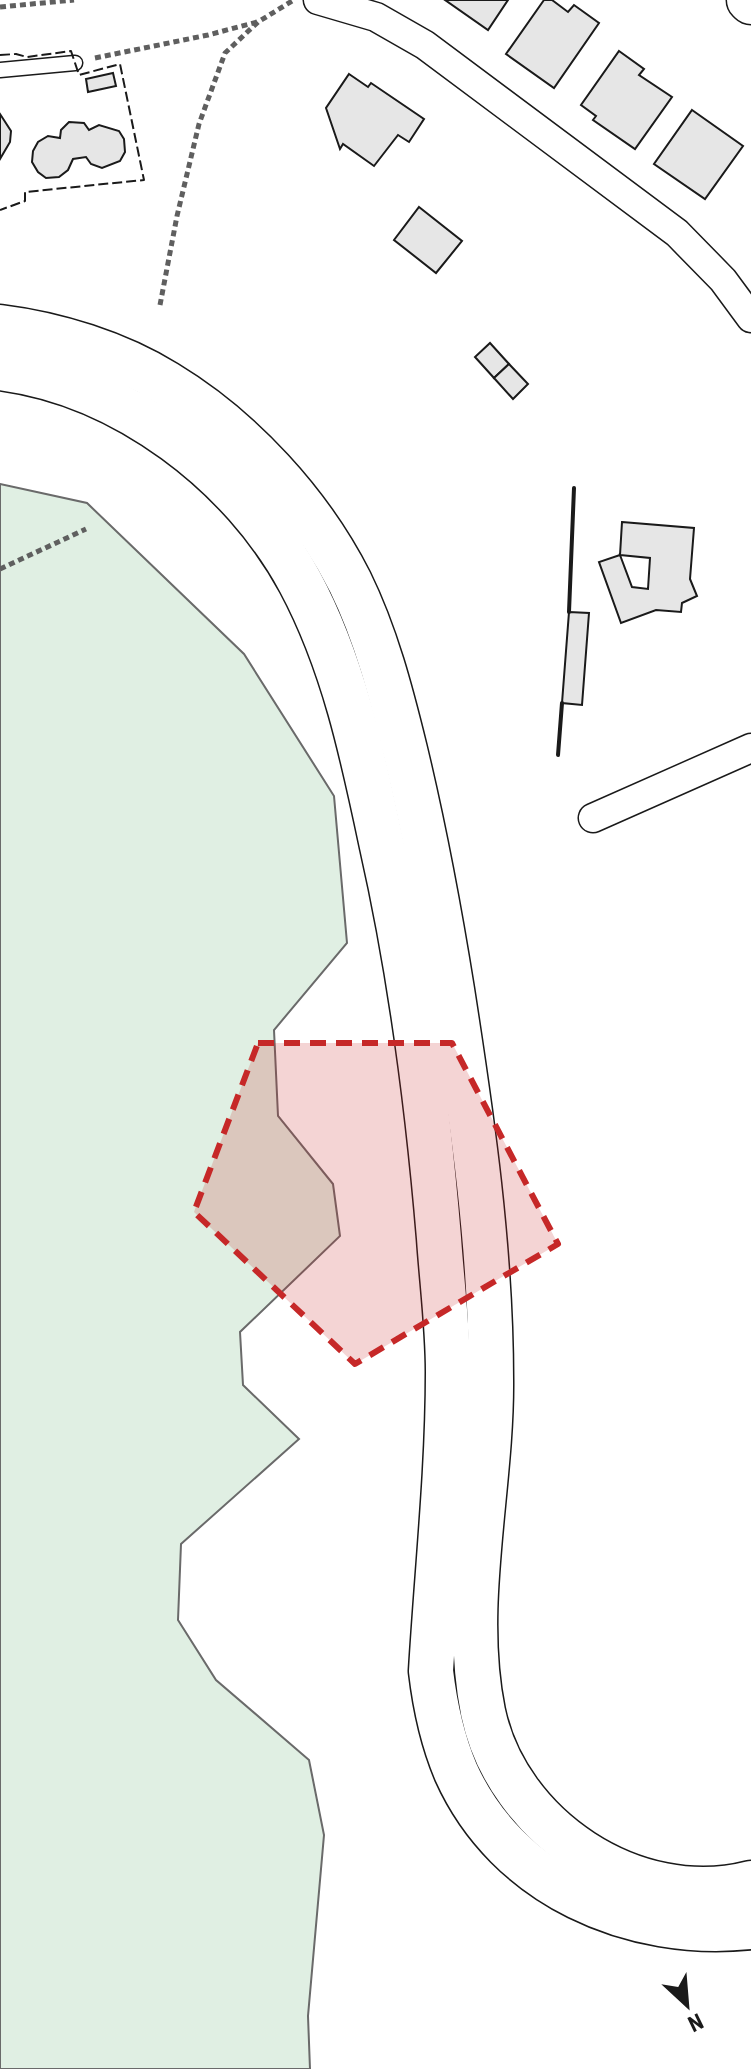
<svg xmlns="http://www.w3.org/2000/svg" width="751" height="2069" font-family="'Roboto Condensed',sans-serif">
<rect width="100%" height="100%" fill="#fff"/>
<polygon fill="#e0efe3" stroke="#6a6a6a" stroke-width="2" points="0,484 87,503 244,654 334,796 347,943 274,1030 278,1116 333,1184 340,1236 240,1332 243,1385 299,1439 181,1544 178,1620 216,1680 309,1760 324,1835 308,2016 310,2069 0,2069"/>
<g fill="#e6e6e6" stroke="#1a1a1a" stroke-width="2" fill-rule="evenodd">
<polygon points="445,0 508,0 488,30"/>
<polygon points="544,0 552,0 568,12 574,5 599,23 554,88 506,54"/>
<polygon points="619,51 644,69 639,75 672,97 635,149 593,120 596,116 581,105"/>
<polygon points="113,73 116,86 88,92 86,79"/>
<polygon points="349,74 368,87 371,83 424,119 409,142 398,135 374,166 343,144 340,149 326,108"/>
<polygon points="692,110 743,146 705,199 654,164"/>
<polygon points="0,114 11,131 10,142 0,159"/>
<polygon points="69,122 84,123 89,130 99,125 119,131 124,139 125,152 120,161 102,168 91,164 86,157 73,159 68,170 59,177 46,178 38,172 32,162 33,151 38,142 48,136 60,138 61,130"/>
<polygon points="419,207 462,241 436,273 394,240"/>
<polygon points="490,343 509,364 494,378 475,357"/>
<polygon points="509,364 528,384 513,399 494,378"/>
<path d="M622 522 694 528 690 579 697 596 682 603 681 612 656 610 621 623 599 562 620 555ZM620 555 650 558 648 589 632 587Z"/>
<polygon points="569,612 589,613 582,705 562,703"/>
</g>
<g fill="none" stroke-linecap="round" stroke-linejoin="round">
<g stroke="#1a1a1a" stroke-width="17">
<polyline id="service" points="0,70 75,63"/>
</g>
<g stroke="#1a1a1a" stroke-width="31">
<g id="minor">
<polyline points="318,0 376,17 425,45 677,233 723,280 751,318"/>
<polyline points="593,818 751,748"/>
</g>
</g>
<g stroke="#1a1a1a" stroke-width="47">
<g id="primary">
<polyline points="749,0 751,2"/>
<path d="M0 327C56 334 118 353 166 383 242 429 310 503 350 582 376 635 391 693 405 750 424 829 439 909 452 990 472 1118 491 1249 491 1380 492 1488 461 1604 483 1712 507 1827 635 1913 751 1883"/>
<path d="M0 368C124 384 242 474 300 582 344 664 363 756 382 846 411 974 428 1106 439 1238 442 1282 448 1327 448 1372 448 1471 437 1571 431 1671 435 1705 442 1739 456 1772 507 1886 632 1940 751 1927"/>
</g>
</g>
<g stroke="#5f5f5f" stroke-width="5" stroke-dasharray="6 4" stroke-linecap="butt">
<polyline points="0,7 74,0"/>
<polyline points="95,58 208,35 257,22"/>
<polyline points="160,305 177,216 199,124 225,53 258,22 292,1"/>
<polyline points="0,569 86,529"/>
</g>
<use href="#service" stroke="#fff" stroke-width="14"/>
<use href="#minor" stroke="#fff" stroke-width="28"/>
<use href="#primary" stroke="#fff" stroke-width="44"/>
<polyline stroke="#1a1a1a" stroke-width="2" stroke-dasharray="10 4" stroke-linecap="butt" points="0,55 16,54 27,57 71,51 79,75 120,64 144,180 25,192 25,201 0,210"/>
<g stroke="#1a1a1a" stroke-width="4">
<polyline points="569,612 574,488"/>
<polyline points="558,755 562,703"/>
</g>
</g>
<path fill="#c62828" fill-opacity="0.2" stroke="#c62828" stroke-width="6" stroke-dasharray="16 10" stroke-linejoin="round" d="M258 1043H452L558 1244 355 1364 194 1212Z"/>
<g transform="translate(687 2005) rotate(154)" stroke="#ffffff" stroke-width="6" paint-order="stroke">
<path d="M0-6L14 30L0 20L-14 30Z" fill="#1a1a1a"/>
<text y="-12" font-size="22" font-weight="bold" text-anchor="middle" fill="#1a1a1a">N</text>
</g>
</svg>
